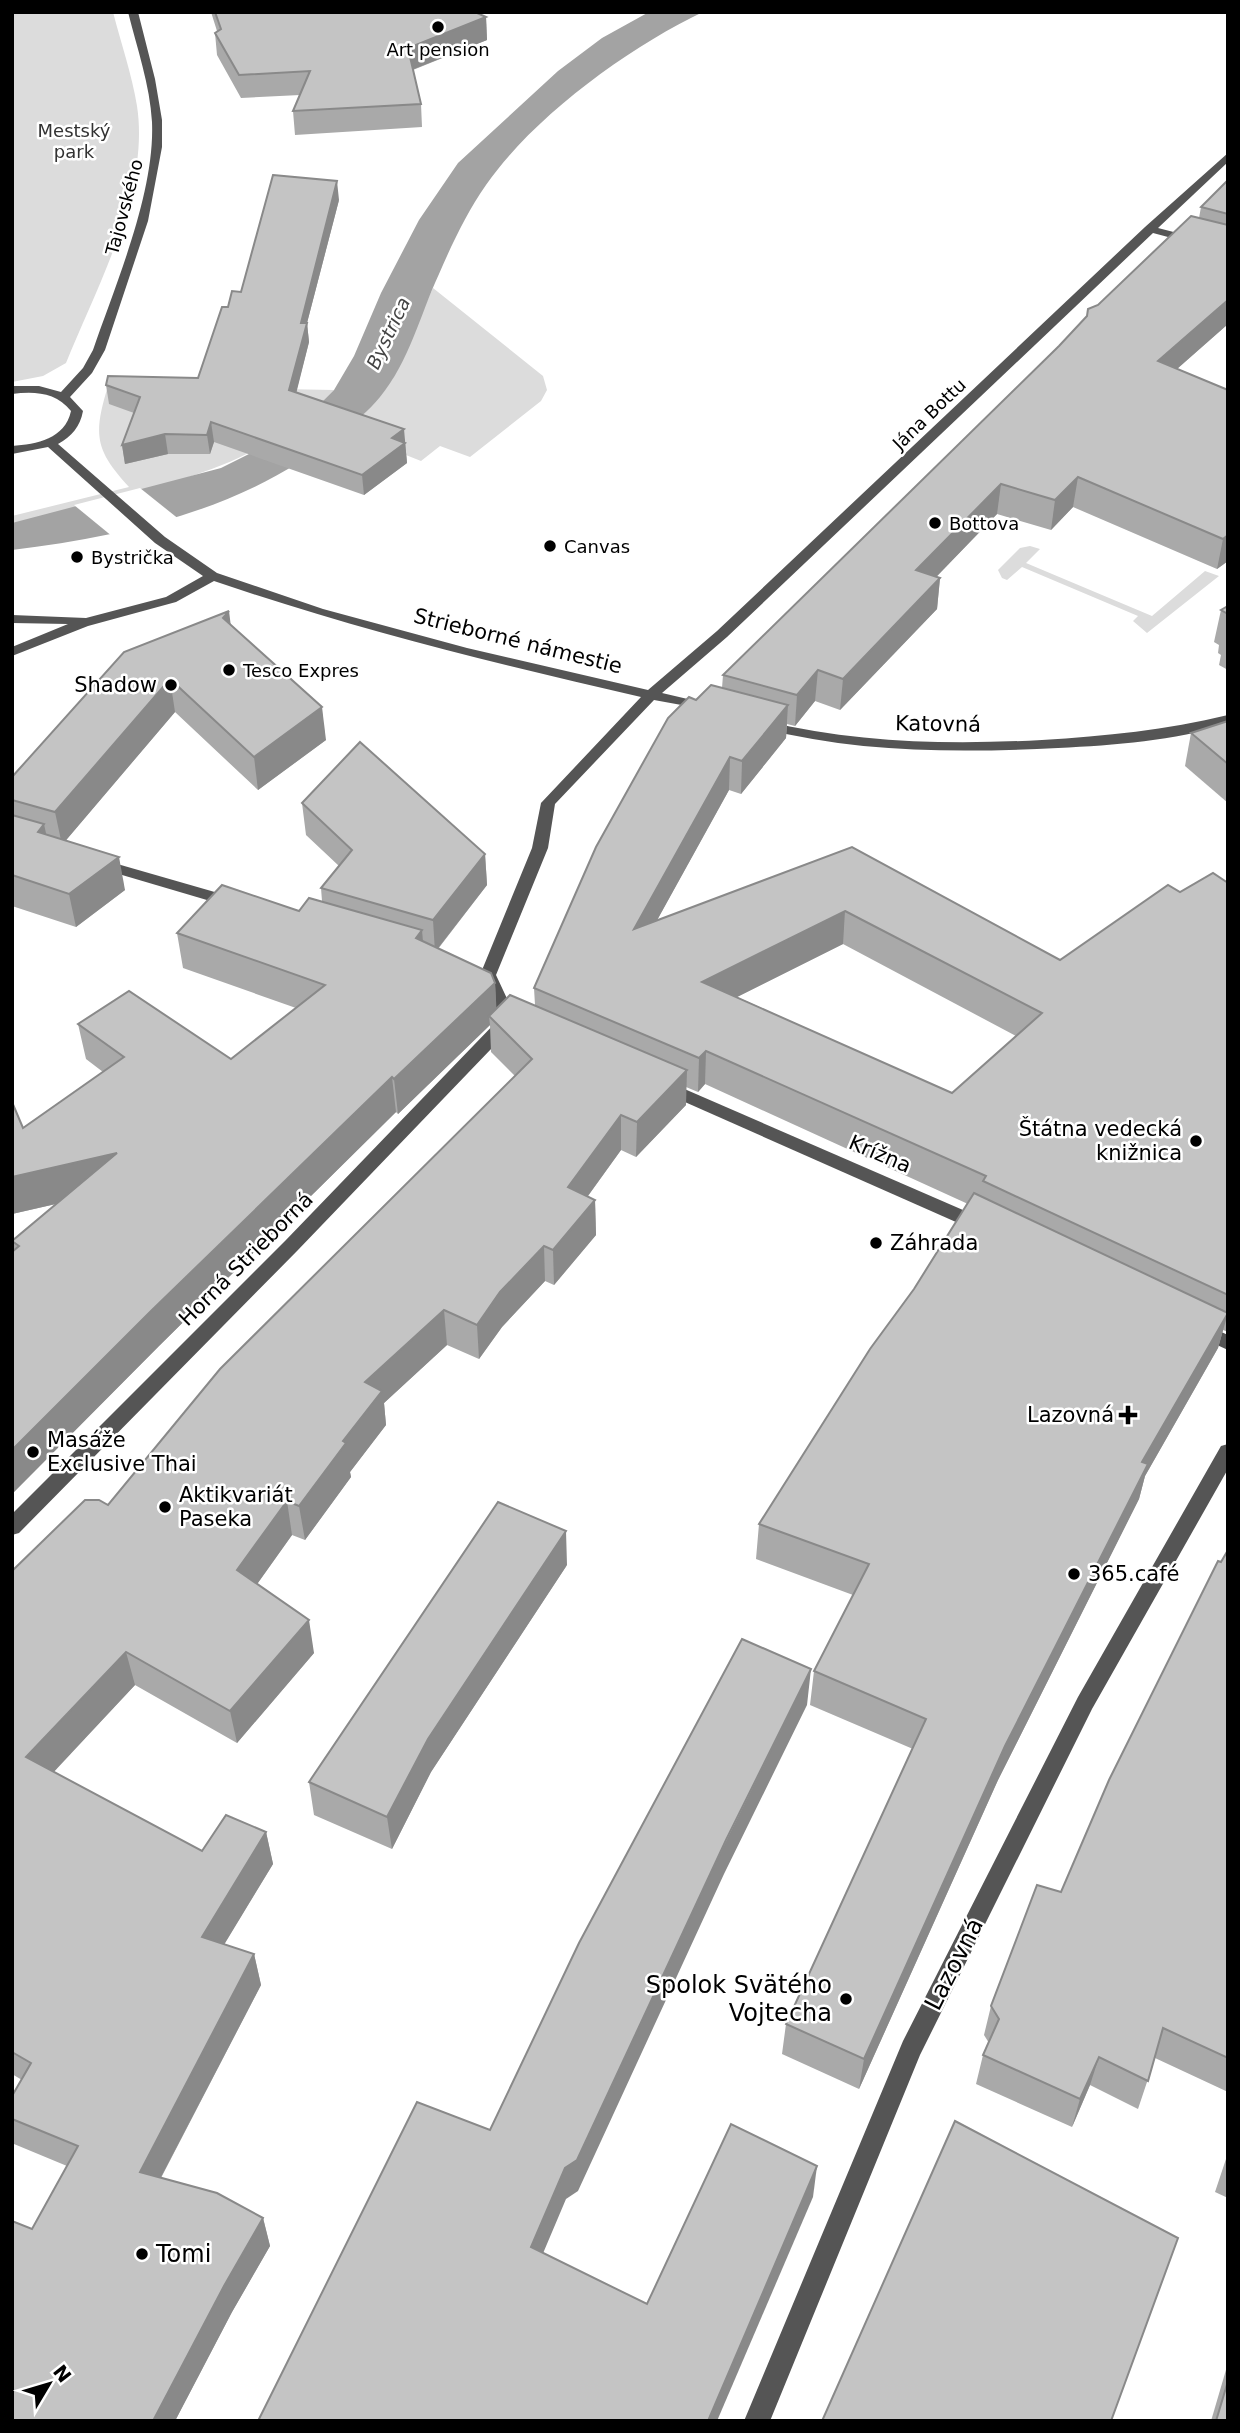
<svg xmlns="http://www.w3.org/2000/svg" width="1240" height="2433" font-family="'DejaVu Sans',sans-serif">
<rect width="100%" height="100%" fill="#fff"/>
<g fill="#dcdcdc">
<path d="M12 12H113C121 43 132 75 137 106 150 191 97 286 66 363L43 376 12 382Z"/>
<polygon points="433,288 543,376 547,390 541,401 470,457 440,446 421,461 343,430 392,380"/>
<path d="M108 386 334 390C268 459 195 477 106 500 75 508 44 519 12 523V516L129 487C95 450 93 435 108 386Z"/>
<polygon points="1030,546 1040,549 1026,563 1152,616 1205,571 1219,576 1147,633 1133,621 1138,616 1022,567 1007,580 1002,578 998,570 1020,548"/>
</g>
<path fill="#a3a3a3" d="M649 12H703C629 47 533 117 486 185 467 212 452 244 439 274 420 315 409 362 380 397 369 411 354 422 340 433 248 508 129 536 12 550V523L221 468 255 451 318 406 334 390 354 356 381 293 419 220 458 163 558 71 602 38Z"/>
<polygon fill="#fff" points="140,488 180,520 113,537 74,505"/>
<g fill="none" stroke-linecap="round" stroke-linejoin="round">
<g fill="#555" fill-rule="evenodd">
<path d="M128 12H138L155 79 162 120V147L148 221 105 350 92 373 70 397 83 411C80 427 72 436 58 444L165 537 217 573 323 609 467 648 648 690 717 631 1145 227 1228 153V162L1158 228 1228 246V253L1153 233 727 637 662 693 709 704V710L654 700 555 804 548 848 496 975 517 1020 515 1024 297 1251 19 1533 12 1535V1514L285 1241 500 1018 480 975 532 848 541 803 641 697C497 664 354 629 214 581L176 602 88 626 12 656V647L68 624 12 623V615L86 618 166 597 203 576 155 543 48 447 12 454V446C37 444 65 439 71 411 56 392 34 391 12 394V386H39L61 392 83 368 93 350C116 283 155 193 152 122 150 85 137 48 128 12Z"/>
<path d="M1228 715V724C1173 741 1116 745 1058 748 957 753 859 753 760 728L758 725 765 721C857 743 948 745 1042 740 1106 736 1166 730 1228 715Z"/>
<polygon points="100,859 239,899 242,903 234,908 95,867 92,864 95,861"/>
<polygon points="666,1081 986,1220 989,1225 986,1230 974,1230 660,1091 658,1087"/>
<polygon points="1199,1322 1228,1335 1228,1350 1193,1334 1190,1329 1193,1324"/>
<polygon points="1228,1444 1228,1469 1092,1709 920,2055 770,2421 744,2421 903,2041 1078,1697 1221,1446"/>
</g>
</g>
<g fill="#a9a9a9" fill-rule="evenodd">
<polygon points="211,12 475,12 486,17 487,40 413,70 421,104 422,127 295,135 293,111 300,95 241,98 217,55 215,33 217,31"/>
<path d="M1228 180V324L1177 369 1228 390V561L1217 569 1073 507 1051 530 997 514 936 577 940 578 937 609 840 710 815 701 795 726 787 724 786 738 741 794 729 790 657 920 852 847 1060 960 1180 892 1228 883V1332L1223 1330 1218 1348 1145 1476 1139 1499 998 1780 859 2089 782 2054 786 2024 913 1749 810 1705 814 1671 853 1595 756 1559 759 1524 914 1289 968 1204 705 1084 698 1092 686 1087V1105L636 1157 621 1150 588 1196 595 1200 596 1235 554 1285 545 1281 502 1327 479 1359 447 1345 384 1403 386 1425 350 1472 351 1477 305 1540 292 1535 257 1584 314 1653 237 1743 135 1685 53 1772 202 1851 266 1832 273 1864 224 1944 254 1954 261 1985 161 2178 263 2218 270 2246 232 2312 175 2421H12L32 2229 67 2166 14 2144 12 2139V2096L22 2080 12 2074V1571L108 1505 515 1076 491 1052 490 1025 398 1114 396 1112 159 1346 12 1494V1252L14 1250 12 1241 56 1204 12 1214V1102L23 1128 103 1072 86 1059 78 1024 231 1059 296 1008 183 968 177 933 299 911 322 901 321 888 339 866 306 835 302 803 485 854 487 885 438 949 495 983 496 1009 535 1005 534 988 696 700 722 688 723 675 1059 346 1098 305 1199 218 1201 207ZM843 944 1016 1036 952 1093 737 997Z"/>
<polygon points="339,200 307,323 309,342 296,392 405,443 407,463 364,495 214,442 210,454 168,454 125,464 122,445 134,413 109,404 106,385 198,378 228,307 241,292"/>
<polygon points="1228,606 1228,670 1219,665 1221,655 1218,653 1219,645 1214,642 1221,610"/>
<polygon points="231,625 326,740 258,790 175,712 66,840 125,890 76,927 12,906 12,777"/>
<polygon points="1228,721 1228,803 1185,766 1191,733"/>
<polygon points="1228,1550 1228,2092 1155,2058 1138,2109 1090,2085 1072,2127 976,2084 983,2055 989,2043 984,2035 991,2006 1061,1892"/>
<polygon points="567,1565 431,1772 392,1849 314,1815 309,1782"/>
<polygon points="1228,2153 1228,2198 1215,2192"/>
<polygon points="1228,2363 1228,2421 1211,2421"/>
</g>
<g fill="#898989">
<polygon points="486,17 487,40 409,71 408,48"/>
<polygon points="337,181 339,200 307,323 309,342 292,410 289,390 301,323"/>
<polygon points="1228,300 1228,324 1153,390 1158,361"/>
<polygon points="211,422 214,442 210,454 207,435"/>
<polygon points="404,429 407,463 364,495 362,475 392,438"/>
<polygon points="165,434 168,454 125,464 122,445"/>
<polygon points="1078,477 1073,507 1051,530 1055,500"/>
<polygon points="1001,484 997,514 913,601 916,570"/>
<polygon points="1228,535 1228,561 1217,569 1223,539"/>
<polygon points="940,578 937,609 840,710 843,679"/>
<polygon points="229,611 233,643 223,618"/>
<polygon points="818,670 815,701 795,726 797,695"/>
<polygon points="170,679 175,712 62,845 55,812"/>
<polygon points="788,705 786,738 741,794 742,761"/>
<polygon points="322,707 326,740 258,790 254,757"/>
<polygon points="730,757 729,790 634,962 634,929"/>
<polygon points="44,824 51,857 38,832"/>
<polygon points="485,854 487,885 435,952 433,920"/>
<polygon points="119,857 125,890 76,927 69,894"/>
<polygon points="845,911 843,944 701,1015 702,982"/>
<polygon points="422,930 425,965 416,938"/>
<polygon points="495,983 497,1018 489,1016 490,1025 398,1114 394,1079"/>
<polygon points="706,1051 705,1084 698,1092 699,1058"/>
<polygon points="687,1070 686,1105 636,1157 637,1122"/>
<polygon points="392,1077 396,1112 159,1346 12,1494 12,1450 151,1311"/>
<polygon points="621,1115 621,1150 569,1222 568,1187"/>
<polygon points="117,1153 125,1188 12,1214 12,1177"/>
<polygon points="595,1200 596,1235 554,1285 553,1250"/>
<polygon points="544,1246 545,1281 502,1327 479,1359 477,1325 500,1292"/>
<polygon points="444,1310 447,1345 384,1403 386,1425 350,1472 351,1477 305,1540 299,1506 343,1441 365,1382"/>
<polygon points="1228,1313 1218,1348 1145,1476 1139,1499 998,1780 859,2089 864,2059 1005,1746 1142,1462"/>
<polygon points="287,1501 292,1535 243,1604 237,1570"/>
<polygon points="566,1531 567,1565 431,1772 392,1849 387,1817 428,1739"/>
<polygon points="309,1620 314,1653 237,1743 230,1711"/>
<polygon points="126,1652 135,1685 37,1790 26,1757"/>
<polygon points="811,1669 807,1705 724,1874 578,2191 566,2199 533,2277 531,2247 565,2168"/>
<polygon points="266,1832 273,1864 210,1968 202,1937"/>
<polygon points="254,1954 261,1985 149,2200 140,2172"/>
<polygon points="1099,2057 1090,2085 1072,2127 1080,2099"/>
<polygon points="817,2166 813,2197 717,2421 708,2421"/>
<polygon points="263,2218 270,2246 232,2312 175,2421 153,2421 224,2286"/>
</g>
<g fill="#c4c4c4" stroke="#898989" stroke-width="2" fill-rule="evenodd">
<polygon points="215,12 475,12 486,17 408,48 421,104 293,111 310,71 239,75 215,33 221,29"/>
<polygon points="273,175 337,181 301,323 307,323 289,390 404,429 392,438 405,443 362,475 211,422 207,435 165,434 122,445 140,397 106,385 108,376 198,378 222,307 228,307 232,291 241,292"/>
<polygon points="1228,180 1228,214 1201,207"/>
<polygon points="1191,216 1228,225 1228,300 1158,361 1228,390 1228,535 1223,539 1078,477 1055,500 1001,484 916,570 940,578 843,679 818,670 797,695 723,675 1059,346 1087,316 1088,309 1098,305"/>
<polygon points="1228,606 1228,614 1221,610"/>
<polygon points="229,611 223,618 322,707 254,757 170,679 55,812 12,800 12,777 124,652"/>
<path d="M711 685 788 705 742 761 730 757 634 929 852 847 1060 960 1168 885 1180 892 1213 873 1228 883V1295L983 1181 986 1176 706 1051 699 1058 534 988 596 847 668 718 689 697 696 700ZM845 911 1042 1013 952 1093 702 982Z"/>
<polygon points="1228,721 1228,764 1191,733"/>
<polygon points="360,742 485,854 433,920 321,888 352,850 302,803"/>
<polygon points="12,815 44,824 38,832 119,857 69,894 12,875"/>
<polygon points="222,885 299,911 309,898 422,930 416,938 491,973 495,983 394,1079 392,1077 151,1311 12,1450 12,1252 19,1246 12,1241 117,1153 12,1177 12,1102 23,1128 124,1057 78,1024 129,991 231,1059 325,985 177,933"/>
<polygon points="510,995 687,1070 637,1122 621,1115 568,1187 595,1200 553,1250 544,1246 500,1292 477,1325 444,1310 365,1382 382,1391 343,1441 346,1443 299,1506 287,1501 237,1570 309,1620 230,1711 126,1652 26,1757 202,1851 226,1815 266,1832 202,1937 254,1954 140,2172 217,2193 263,2218 224,2286 153,2421 12,2421 12,2221 32,2229 78,2146 12,2119 12,2096 31,2063 12,2052 12,1571 85,1500 99,1500 108,1505 220,1369 532,1059 489,1016"/>
<polygon points="974,1193 1228,1313 1142,1462 1148,1464 1005,1746 864,2059 786,2024 926,1719 814,1671 869,1564 759,1524 870,1349 914,1289"/>
<polygon points="498,1502 566,1531 428,1739 387,1817 309,1782"/>
<polygon points="1228,1550 1228,2058 1163,2028 1148,2081 1099,2057 1080,2099 983,2055 999,2019 991,2006 1037,1885 1061,1892 1109,1780 1218,1561 1221,1562"/>
<polygon points="742,1639 811,1669 726,1840 577,2160 565,2168 531,2247 647,2304 731,2124 817,2166 708,2421 258,2421 417,2102 490,2130 579,1943"/>
<polygon points="955,2121 1178,2238 1111,2421 822,2421"/>
<polygon points="1228,2381 1228,2421 1216,2421"/>
</g>
<g fill="#000" stroke="#fff" stroke-width="2.5">
<circle cx="438" cy="27" r="7"/>
<circle cx="935" cy="523" r="7"/>
<circle cx="550" cy="546" r="7"/>
<circle cx="77" cy="557" r="7"/>
<circle cx="229" cy="670" r="7"/>
<circle cx="171" cy="685" r="7"/>
<circle cx="1196" cy="1141" r="7"/>
<circle cx="876" cy="1243" r="7"/>
<path d="M1124.5 1404.5h7v7h7v7h-7v7h-7v-7h-7v-7h7z"/>
<circle cx="33" cy="1452" r="7"/>
<circle cx="165" cy="1507" r="7"/>
<circle cx="1074" cy="1574" r="7"/>
<circle cx="846" cy="1999" r="7"/>
<circle cx="142" cy="2254" r="7"/>
</g>
<g text-anchor="middle" dominant-baseline="central" stroke-width="5" stroke-linejoin="round" paint-order="stroke">
<g font-size="18" fill="#000" stroke="#fff" text-anchor="start">
<text x="438" y="49" text-anchor="middle">Art pension</text>
<text x="949" y="523">Bottova</text>
<text x="564" y="546">Canvas</text>
<text x="91" y="557">Bystrička</text>
<text x="243" y="670">Tesco Expres</text>
</g>
<g font-size="18" fill="#333" stroke="#fff">
<text x="74" y="130">Mestský<tspan x="74" dy="21">park</tspan></text>
</g>
<g font-size="18" fill="#000" stroke="#fff">
<text transform="translate(124 207) rotate(-75)">Tajovského</text>
<text transform="translate(929 414) rotate(-44)">Jána Bottu</text>
</g>
<g font-size="19" font-style="italic" fill="#444" stroke="#fff">
<text transform="translate(388 333) rotate(-65)">Bystrica</text>
</g>
<g font-size="21" fill="#000" stroke="#fff">
<text transform="translate(518 641) rotate(14)">Strieborné námestie</text>
<text transform="translate(938 724) rotate(1)">Katovná</text>
<text transform="translate(880 1154) rotate(23)">Krížna</text>
<text transform="translate(246 1259) rotate(-45)">Horná Strieborná</text>
</g>
<g font-size="21" fill="#000" stroke="#fff" text-anchor="start">
<text x="157" y="685" text-anchor="end">Shadow</text>
<text x="1182" y="1129" text-anchor="end">Štátna vedecká<tspan x="1182" dy="24">knižnica</tspan></text>
<text x="890" y="1243">Záhrada</text>
<text x="1114" y="1415" text-anchor="end">Lazovná</text>
<text x="47" y="1440">Masáže<tspan x="47" dy="24">Exclusive Thai</tspan></text>
<text x="179" y="1495">Aktikvariát<tspan x="179" dy="24">Paseka</tspan></text>
<text x="1088" y="1574">365.café</text>
</g>
<g font-size="24" fill="#000" stroke="#fff">
<text transform="translate(954 1964) rotate(-63)">Lazovná</text>
</g>
<g font-size="24" fill="#000" stroke="#fff" text-anchor="end">
<text x="832" y="1985">Spolok Svätého<tspan x="832" dy="28">Vojtecha</tspan></text>
<text x="156" y="2254" text-anchor="start">Tomi</text>
</g>
</g>
<rect width="1240" height="2433" fill="none" stroke="#000000" stroke-width="28"/>
<g transform="translate(49 2384) rotate(52)" stroke="#ffffff" stroke-width="5" paint-order="stroke">
<path d="M0-5L12 26L0 18L-12 26Z" fill="#000000"/>
<text y="-10" font-size="19" font-weight="bold" text-anchor="middle" fill="#000000">N</text>
</g>
</svg>
